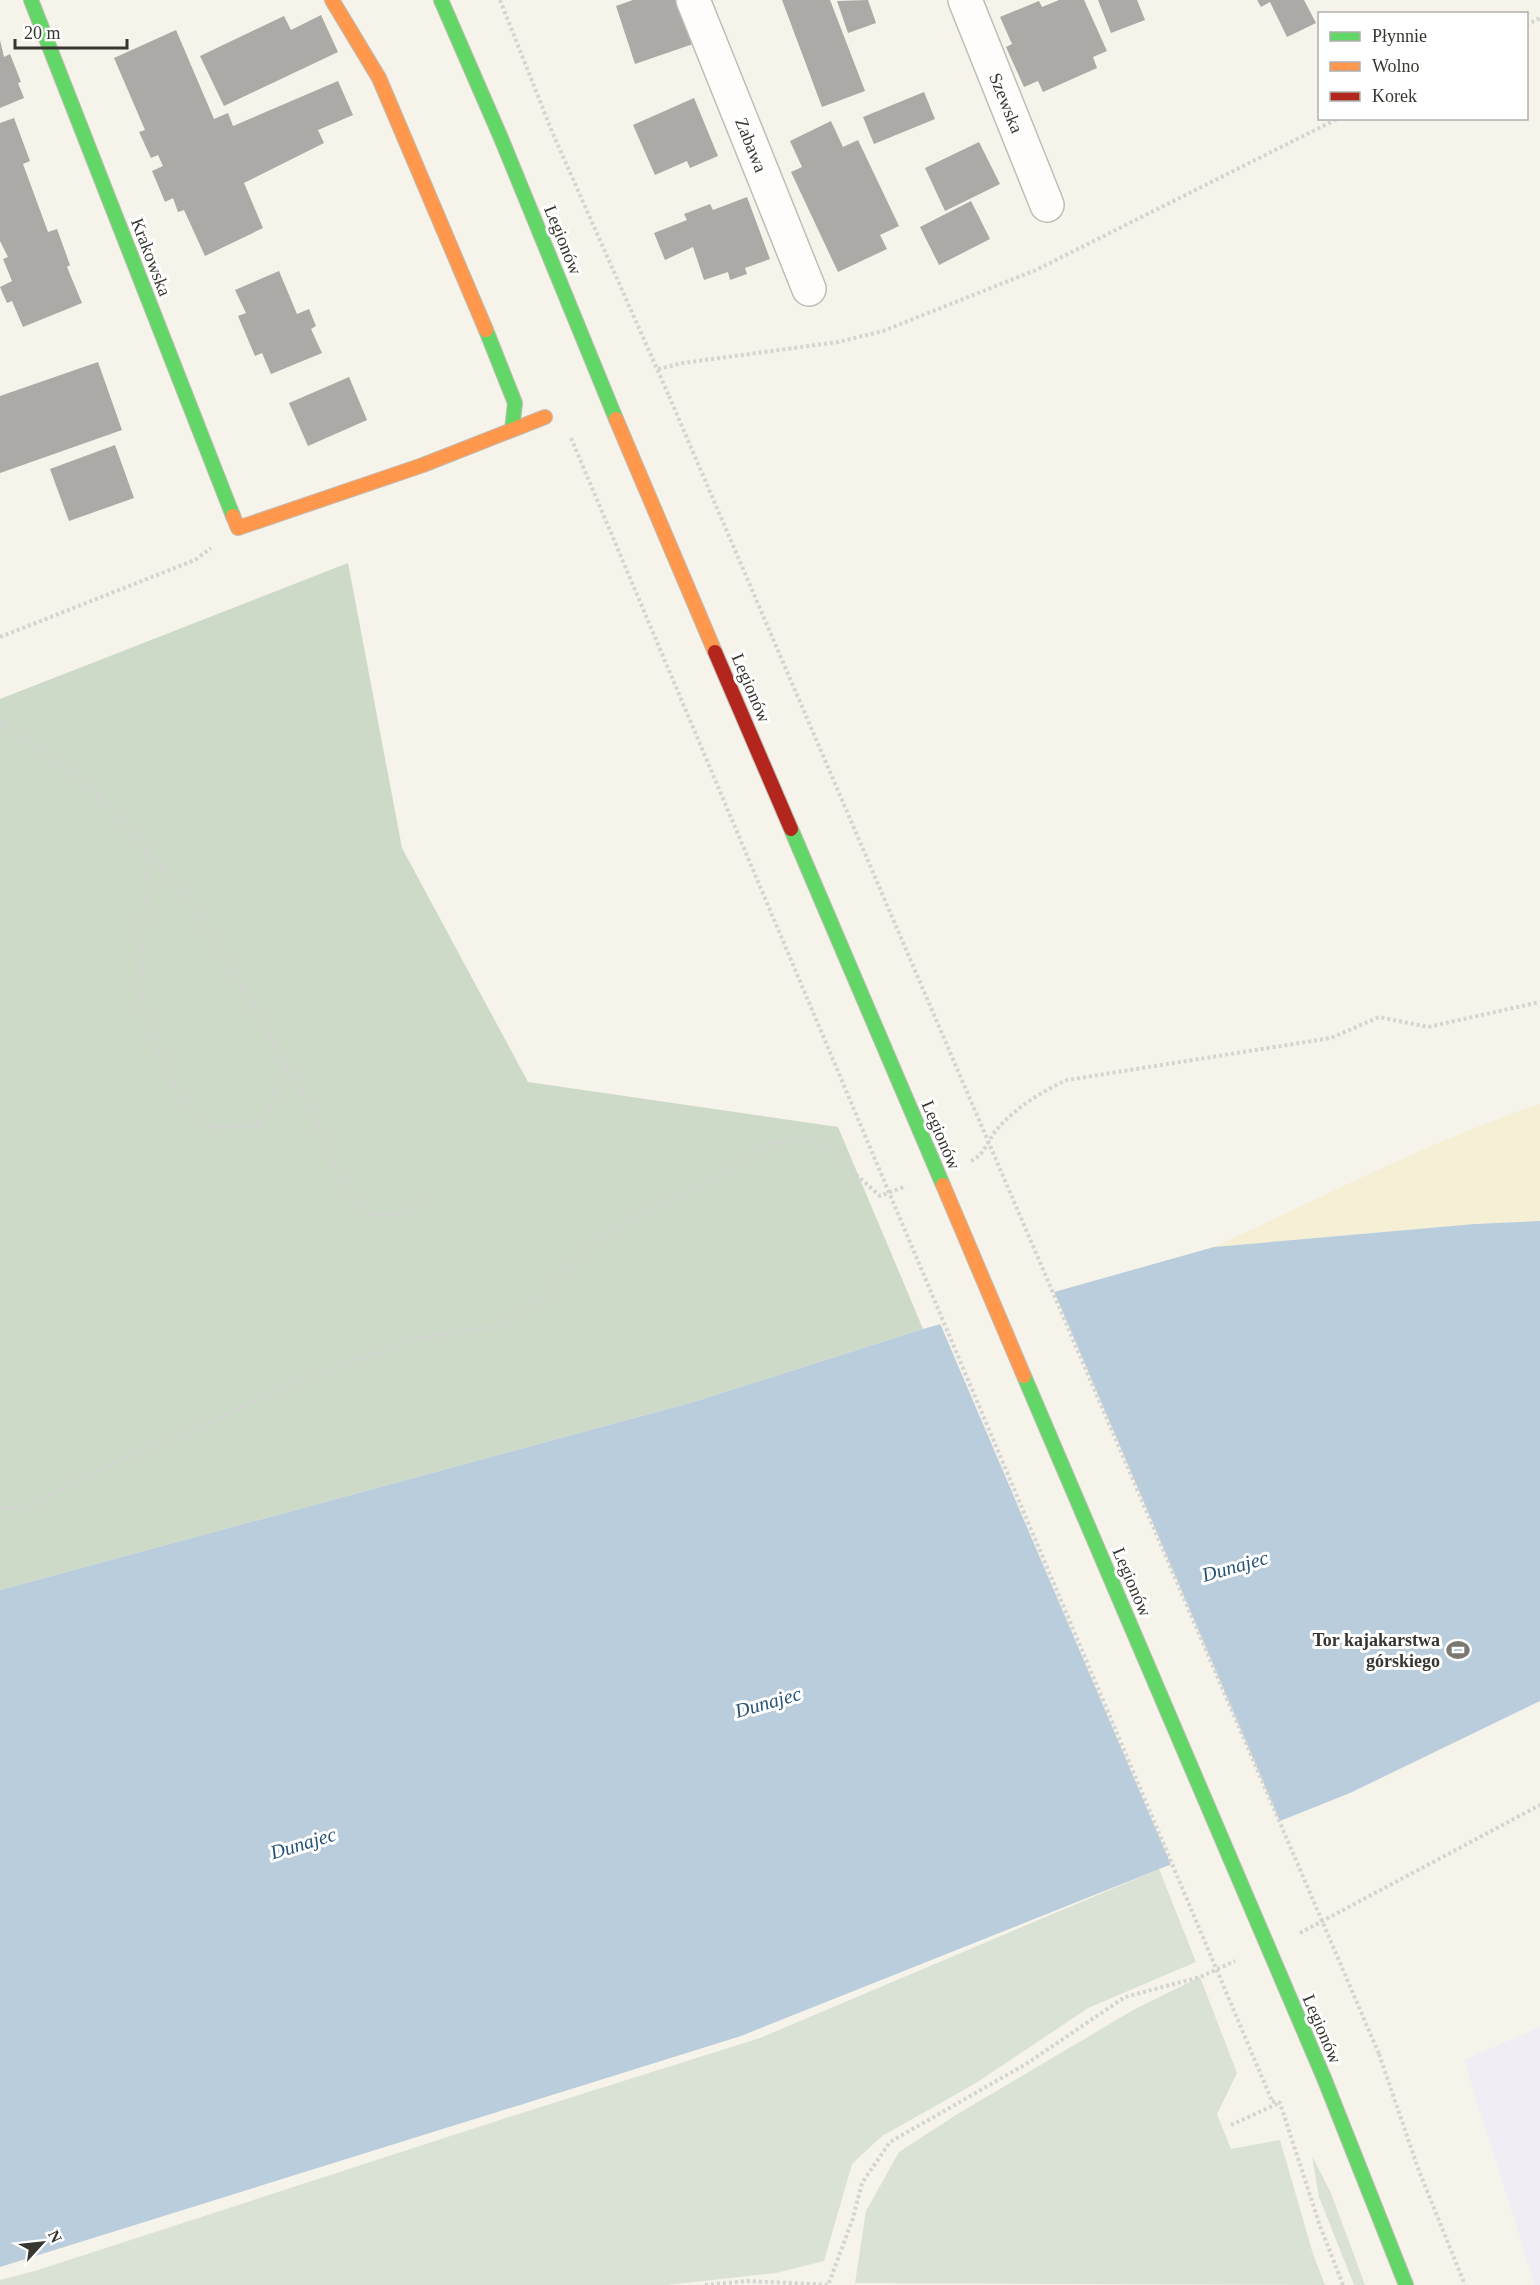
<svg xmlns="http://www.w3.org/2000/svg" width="1540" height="2285" font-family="Georgia,serif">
<rect width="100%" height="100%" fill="#f6f3ea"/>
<polygon fill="#f0edf5" points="1540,2027 1540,2285 1535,2285 1464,2060"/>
<g fill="#dae2d5">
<polygon points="1159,1869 1196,1962 1088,2008 976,2083 882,2136 852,2164 824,2261 776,2273 667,2285 0,2285 0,2280 38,2270 509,2117 760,2038"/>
<polygon points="1200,1977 1237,2073 1217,2114 1231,2149 1280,2140 1313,2254 1325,2285 855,2283 866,2211 899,2152 956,2115 1135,2009"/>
<polygon points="1312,2156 1331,2193 1365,2285 1354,2285 1319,2197"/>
</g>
<polygon fill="#ccdac7" points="348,563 402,848 528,1082 838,1127 923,1329 690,1403 0,1590 0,699"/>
<path fill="#f5efd6" d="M1540 1104V1221L1475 1224 1214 1247C1321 1198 1429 1141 1540 1104Z"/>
<polygon fill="#bacddc" points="1540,1221 1540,1701 1350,1793 741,2036 0,2267 0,1590 690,1403 923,1329 1214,1247 1475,1224"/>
<polygon fill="#f6f3ea" points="1053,1289 1281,1824 1172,1867 939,1321"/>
<g fill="#aca9a7">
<polygon points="633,0 678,0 693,44 635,64 616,6"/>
<polygon points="782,0 830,0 865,91 822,107"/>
<polygon points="868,0 876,23 848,33 837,1"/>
<polygon points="1059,0 1084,0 1107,51 1093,57 1097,68 1043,92 1038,81 1024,87 1006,47 1012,44 1000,17 1039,1 1042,7"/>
<polygon points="1098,0 1137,0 1145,20 1111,33"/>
<polygon points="1257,0 1304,0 1316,23 1287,37 1270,2 1261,7"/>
<polygon points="321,15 338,52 224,106 200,56 284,16 291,30"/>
<polygon points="176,30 214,119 228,113 233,126 338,81 353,115 318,130 324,143 244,183 263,228 205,256 184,210 178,212 173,198 165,202 152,171 163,166 158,155 151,158 139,132 145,130 114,58"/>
<polygon points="0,40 4,57 10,54 21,82 18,83 24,98 0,108"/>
<polygon points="924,92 935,119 874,144 863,117"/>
<polygon points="694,98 718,156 690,168 687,161 655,175 633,125"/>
<polygon points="14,118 30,161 23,164 48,232 57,229 70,265 67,267 82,303 23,327 12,301 7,303 0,287 12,281 3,259 8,257 0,241 0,123"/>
<polygon points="831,121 843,147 858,140 899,226 880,235 887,249 838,272 791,172 802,167 790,141"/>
<polygon points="979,142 1000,184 945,211 925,168"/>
<polygon points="747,197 770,259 745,268 747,274 730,280 728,272 704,280 693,247 665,260 654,233 687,220 684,214 710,204 713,210"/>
<polygon points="971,201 990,239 939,265 920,227"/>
<polygon points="279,271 297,314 309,309 316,326 311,329 322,353 271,374 262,353 255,356 238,316 246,313 235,290"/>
<polygon points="98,362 122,430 0,473 0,396"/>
<polygon points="349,377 367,420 308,446 289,403"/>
<polygon points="115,445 134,498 69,521 50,469"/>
</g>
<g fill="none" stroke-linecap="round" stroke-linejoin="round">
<g stroke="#c0bdb6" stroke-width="36">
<g id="street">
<polyline points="693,0 809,289"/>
<polyline points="965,0 1047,205"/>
</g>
</g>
<g stroke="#c0bdb6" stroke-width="16">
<g id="fast">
<polyline points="31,0 233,516"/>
<polyline points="441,0 501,138 616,419"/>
<polyline points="486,330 515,403 512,430"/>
<polyline points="1324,2078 1406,2285"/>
</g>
</g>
<g stroke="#c0bdb6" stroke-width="16">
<g id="slow">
<polyline points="332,0 379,78 486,330"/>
<polyline points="233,516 238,528 423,465 545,417"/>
</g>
</g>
<g stroke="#d4d4d1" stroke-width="4" stroke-dasharray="3 3" stroke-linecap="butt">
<polyline points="500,0 553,134 669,396"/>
<polyline points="1526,25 1540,18"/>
<polyline points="658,369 683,363 838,342 883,331 1036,270 1339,118"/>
<polyline points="0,637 195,560 211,548"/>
<polyline points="0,722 87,783 147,847 192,905 242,986 315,1117 330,1157 348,1193 373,1214 397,1215 426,1198"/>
<path d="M147 847 146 901 139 986 146 1024 158 1048 167 1076 194 1116 215 1128 239 1125 259 1126C274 1106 279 1086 283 1061"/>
<path d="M971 1161C985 1155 988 1139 998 1128 1017 1107 1042 1091 1067 1080L1331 1038 1379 1017 1428 1027 1540 1002"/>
<polyline points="0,1509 35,1506 72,1482 311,1377 414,1339 490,1328 541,1301 588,1247 640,1214 715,1179 773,1143 815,1138 880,1196 906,1186"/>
<polyline points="1300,1933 1540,1805"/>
<polyline points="1379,2054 1419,2171 1465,2285"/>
<polyline points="1272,2101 1280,2103 1320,2226 1343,2285"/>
<polyline points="1231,2125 1279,2103"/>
<polyline points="829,2283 853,2218 862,2183 890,2142 1026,2064 1125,1997 1200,1977 1235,1961"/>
<polyline points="705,2285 747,2281 830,2285"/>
</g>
<use href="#street" stroke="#fefdfc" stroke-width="33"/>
<use href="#fast" stroke="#63d668" stroke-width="14"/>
<use href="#slow" stroke="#ff974d" stroke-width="14"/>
<g stroke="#c0bdb6" stroke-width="16" stroke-linecap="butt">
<g id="fast-bridge">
<polyline points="791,829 943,1185"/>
<polyline points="1024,1376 1324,2078"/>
</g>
</g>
<g stroke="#c0bdb6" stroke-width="16" stroke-linecap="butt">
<g id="slow-bridge">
<polyline points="616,419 715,652"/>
<polyline points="943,1185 1024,1376"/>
</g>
</g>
<g stroke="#c0bdb6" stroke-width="16" stroke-linecap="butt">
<polyline id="jam-bridge" points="715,652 791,829"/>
</g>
<g stroke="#d4d4d1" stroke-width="4" stroke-dasharray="3 3" stroke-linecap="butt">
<polyline points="669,396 1379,2054"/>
<polyline points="571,438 1272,2101"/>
</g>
<use href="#fast-bridge" stroke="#63d668" stroke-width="14"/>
<use href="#slow-bridge" stroke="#ff974d" stroke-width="14"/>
<use href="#jam-bridge" stroke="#b3261e" stroke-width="14"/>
</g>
<defs>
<g id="stadium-bare" transform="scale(1.8)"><path d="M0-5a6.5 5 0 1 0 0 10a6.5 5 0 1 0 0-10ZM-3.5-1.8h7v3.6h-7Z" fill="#7a7871" stroke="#fff" stroke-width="2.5" paint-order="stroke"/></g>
</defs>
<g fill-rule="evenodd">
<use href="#stadium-bare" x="1458" y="1650"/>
</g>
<g text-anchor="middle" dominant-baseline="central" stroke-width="6" stroke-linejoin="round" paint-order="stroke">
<g font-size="18" fill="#383630" stroke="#fff">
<text transform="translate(1006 103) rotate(68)">Szewska</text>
<text transform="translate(751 145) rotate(68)">Zabawa</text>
<text transform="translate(563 240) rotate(68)">Legionów</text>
<text transform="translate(151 257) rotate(69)">Krakowska</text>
<text transform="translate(751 688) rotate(67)">Legionów</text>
<text transform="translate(941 1135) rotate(67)">Legionów</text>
<text transform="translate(1132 1582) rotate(67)">Legionów</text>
<text transform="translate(1322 2029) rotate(67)">Legionów</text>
</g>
<g font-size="18" font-weight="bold" fill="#383630" stroke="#fff" text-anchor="end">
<text x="1440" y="1640">Tor kajakarstwa<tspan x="1440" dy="21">górskiego</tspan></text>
</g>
<g font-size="20" font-style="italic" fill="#265376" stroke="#fff">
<text transform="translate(1235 1566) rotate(-16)">Dunajec</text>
<text transform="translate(768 1702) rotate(-16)">Dunajec</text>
<text transform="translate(303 1843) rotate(-17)">Dunajec</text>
</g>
</g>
<rect x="1318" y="12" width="210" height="108" fill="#ffffff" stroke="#afafac" stroke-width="1.5"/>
<rect x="1330" y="32" width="30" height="9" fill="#63d668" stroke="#afafac" stroke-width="1.5"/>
<text x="1372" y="42" font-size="18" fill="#383630">Płynnie</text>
<rect x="1330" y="62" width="30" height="9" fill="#ff974d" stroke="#afafac" stroke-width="1.5"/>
<text x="1372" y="72" font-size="18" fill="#383630">Wolno</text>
<rect x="1330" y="92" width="30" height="9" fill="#b3261e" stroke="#afafac" stroke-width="1.5"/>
<text x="1372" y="102" font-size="18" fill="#383630">Korek</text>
<g transform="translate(42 2243) rotate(63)" stroke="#ffffff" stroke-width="4.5" paint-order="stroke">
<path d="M0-4.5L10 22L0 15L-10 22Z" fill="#383630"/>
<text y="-9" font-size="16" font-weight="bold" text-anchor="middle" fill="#383630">N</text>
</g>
<path d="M15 39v9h112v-9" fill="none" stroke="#383630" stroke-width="3"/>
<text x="24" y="39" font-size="18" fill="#383630" stroke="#ffffff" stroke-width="4.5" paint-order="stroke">20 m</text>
</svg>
